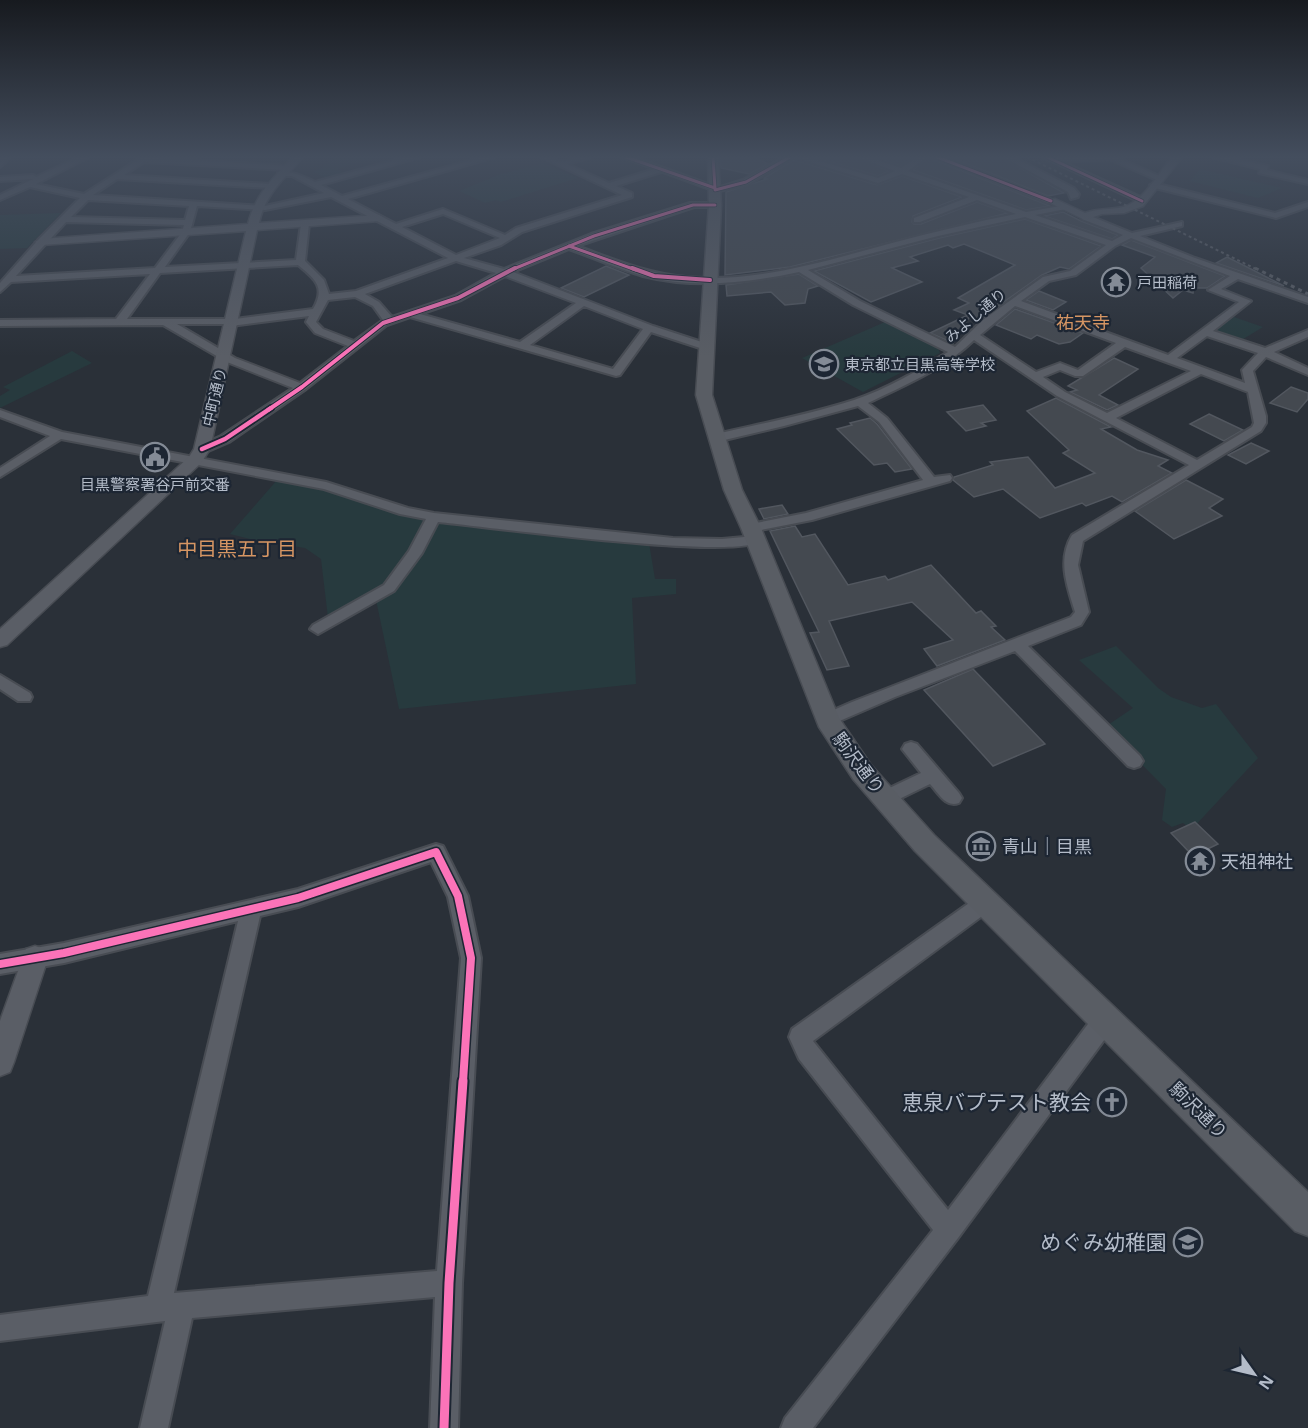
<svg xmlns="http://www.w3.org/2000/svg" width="1308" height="1428" font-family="'Open Sans','Noto Sans JP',sans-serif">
<rect width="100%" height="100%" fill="#2a3038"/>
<g fill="#273a3e">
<polygon points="332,157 373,157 375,158 337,169 347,175 328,180 314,172 323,167"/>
<polygon points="543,163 578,178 501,202 496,200 485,203 459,191 501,174"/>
<polygon points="1200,169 1282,188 1258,198 1190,181"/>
<polygon points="61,213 27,248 0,249 0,215"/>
<polygon points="1234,317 1263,327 1240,341 1212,332"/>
<polygon points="885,322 938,348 940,353 863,392 802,358"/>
<polygon points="72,351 92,363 0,408 0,396 10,390 3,387"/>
<polygon points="277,480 335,491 408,516 423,518 426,522 410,554 384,586 328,618 321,559 305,548 258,541 230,534"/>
<polygon points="442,521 649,543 655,579 676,579 676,594 632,598 636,684 399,709 376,600 436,523"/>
<polygon points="1116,646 1158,688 1171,697 1202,708 1216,704 1258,758 1192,829 1183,823 1172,827 1162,820 1166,789 1105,727 1133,708 1079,660"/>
</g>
<g fill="#444950" stroke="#52575f" stroke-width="1.5">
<polygon points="720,157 754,157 768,164 749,174 721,168"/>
<polygon points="814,157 855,157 889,171 878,176"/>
<polygon points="875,157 914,157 901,166"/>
<polygon points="929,157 932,159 1050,206 1026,210 913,170"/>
<polygon points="950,157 1001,157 1064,193 1048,196"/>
<polygon points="794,160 877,185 902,176 962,197 913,216 912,222 914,224 921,224 977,202 1008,213 790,267 725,275 726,192 767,179 764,178"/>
<polygon points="1063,212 1081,221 1118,235 1112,239 1044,216"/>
<polygon points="1025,219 1101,246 1069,269 1060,267 1042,275 980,319 970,316 953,343 930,333 968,315 954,310 969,303 958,298 1015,265 964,244 953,248 948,245 910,257 918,261 892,268 922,282 871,302 814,271 939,238"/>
<polygon points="1131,240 1225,276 1207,288 1194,288 1193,293 1183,290 1173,298 1141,268 1155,257 1122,245"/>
<polygon points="1227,257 1253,270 1284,286 1216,263"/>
<polygon points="606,266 629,275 584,297 561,288"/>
<polygon points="799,274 818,286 808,289 805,303 785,305 771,292 727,296 726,285"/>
<polygon points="1039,291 1066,302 1053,310 1026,300"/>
<polygon points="1015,309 1083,333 1070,342 1059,344 1037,335 1031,339 996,325"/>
<polygon points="1114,358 1138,369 1099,395 1118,405 1107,410 1070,392 1077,390 1068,386"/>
<polygon points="1291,387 1308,393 1308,399 1297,412 1270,403"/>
<polygon points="1056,398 1111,427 1101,429 1137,450 1168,460 1158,466 1172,473 1122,502 1112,496 1086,506 1082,503 1040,518 1003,489 974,497 953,480 954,477 993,465 990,462 1028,457 1055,488 1095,473 1063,453 1069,450 1027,411"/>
<polygon points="983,405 996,420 981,423 986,426 966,431 947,412"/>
<polygon points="1209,414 1243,430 1224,441 1190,424"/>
<polygon points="870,418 877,424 912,469 895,472 887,463 874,465 837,429 852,425 850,423"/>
<polygon points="1251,443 1269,451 1246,464 1228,455"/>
<polygon points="1186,480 1223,499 1209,508 1222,516 1174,539 1135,511"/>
<polygon points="782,505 788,514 764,519 759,509"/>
<polygon points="795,526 802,537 815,534 848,585 885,576 888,580 931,565 976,613 981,611 996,626 991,627 1005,640 937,666 924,649 953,640 912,602 829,621 849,666 827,670 810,633 819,632 770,531"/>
<polygon points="973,669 1045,744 993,766 924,690"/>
<polygon points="1195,822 1218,844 1193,856 1171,833"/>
</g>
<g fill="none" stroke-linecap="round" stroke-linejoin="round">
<g stroke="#484c53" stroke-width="4">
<g id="minor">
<polygon points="3,157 11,157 0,167 0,160"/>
<path d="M79 157H89L36 184 84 194 142 157 290 166 287 170 144 162 124 175 270 184 274 186 270 188 117 179 93 195 265 206 324 193 292 176H278V172C293 171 302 176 315 182L407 157H420L321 185 342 196 483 157H495L348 199 396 224 443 209 505 235 516 228 622 195 541 157C549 157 554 161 561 161 568 162 581 157 591 157L567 164 609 183 658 168 662 170 661 172 616 186 632 193V197L522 232 501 245 464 258 504 269 591 234 690 203H715L719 205 718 207H694L577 246C613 259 647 274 686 277 757 283 825 261 892 243 933 232 975 222 1016 214L977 200 920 222H914V218L969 197 902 174 878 183 794 157H806L878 178 895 171 857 157H868L901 168 918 157H927L908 171 1026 212 1066 205V209L1035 215 1112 241 1123 235 1082 219V215H1088L1132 233 1182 222V226L1140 236 1195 258 1308 297V303L1238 279 1221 289 1251 301 1213 331 1265 348 1308 330V337L1274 352 1308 368V375L1266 357 1253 371 1266 416V423L1261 431 1083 541 1078 565 1089 612 1081 625 1028 646 1140 756 1143 761 1140 766 1134 768 1128 766 1015 651 895 697 828 726 822 725 820 720 822 715 852 702 1071 617 1075 612C1067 586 1057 560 1072 535L1189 465 1057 396 974 340C944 369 905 385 868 403L887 418 934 477 950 475 952 478 950 481 812 520 751 532 746 531 744 528 746 525 806 513 923 480 879 422 858 406 784 426 716 442 710 438 712 435C759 424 808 415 854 400 887 389 919 370 948 352L853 305 799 272C748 283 695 289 643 276 618 269 594 258 569 249L513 272 653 326 711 345V349H703L651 332 620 375 616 376 410 317 387 325 306 389 229 442 206 452H198V446L221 436 293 388 227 362 163 325 0 326V320L116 319 150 274 11 282 0 292V283L38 240 80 198 30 187 0 200V195L33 179 0 181V177L33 175 36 177ZM331 197 448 258 356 291 329 294 324 280 305 261 309 224 305 221 301 224 296 260 165 267 190 232 197 206 265 210ZM88 200 189 206 185 220 71 217ZM443 214 500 238 456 255 402 227ZM1025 217 1106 245 1070 271 1043 277 983 320 955 347 860 301 808 270 938 236ZM66 222 184 225 182 232 155 268 16 276ZM1131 238 1230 276 1208 290 1239 302 1168 355 1021 301 1049 281 1076 275 1115 246ZM456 261 496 273 455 296 392 317 379 302 365 294ZM298 265C315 279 326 287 313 309L235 319H127L160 273ZM505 276 576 303 520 342 420 314 461 300ZM355 297 373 306 383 320 354 341 323 329 316 322 328 300ZM584 306 643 329 613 369 530 345ZM1015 306 1116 343 1078 370 1060 363 1036 372 980 335ZM309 316 306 322 315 333 348 346 300 383 235 358 177 324H227L231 326ZM1207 336 1258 353 1242 370 1245 383 1177 358ZM1125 347 1191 371 1107 413 1065 392 1043 377 1060 370 1075 376H1083ZM1201 374 1248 392 1254 423 1252 427 1197 460 1116 418Z"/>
<polygon points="785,157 794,157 749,184 715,192 711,190 743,180"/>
<polygon points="933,157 944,157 1055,201 1048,203"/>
<polygon points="1003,157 1013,157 1074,188 1079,194 1078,197 1071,199 1068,192"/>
<polygon points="1043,157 1116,157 1164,178 1157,180 1109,159 1063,162 1145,199 1146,201 1142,203"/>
<polygon points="1212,157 1226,157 1268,166 1267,170 1308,180 1308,184 1259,173 1260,169"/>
<polygon points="1154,183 1275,213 1308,202 1308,207 1276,218 1151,187 1150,185"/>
<path d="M0 410 62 432 326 482 408 508 434 513 673 538 722 539 755 536 762 540C743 562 481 526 438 522L422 553 394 591 318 634 310 629 313 625 384 585 409 551 426 519 400 514 324 489 61 439 0 477V468L50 436 0 417Z"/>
<polygon points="0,675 30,693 32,697 30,701 18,701 0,689"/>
<path d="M911 742 917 744 959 793 962 798 959 803C946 808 939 794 930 784L891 803 885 805 879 803 876 798 879 793 921 773 902 749 905 744Z"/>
<path d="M436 844 443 846 468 896 481 958 462 1283 458 1428H430L435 1297 192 1318 168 1428H140L165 1321 0 1341V1315L148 1296 238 921 64 963 0 974V954L64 943 298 889ZM431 862 448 897 461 958 437 1271 174 1293 260 916 298 907Z"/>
<polygon points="986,893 993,896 996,902 993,908 813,1041 948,1210 1097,1012 1105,1009 1113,1012 1116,1020 1113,1028 958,1238 813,1428 781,1428 785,1418 933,1230 799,1059 789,1037 792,1029 979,896"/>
</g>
</g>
<g stroke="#484c53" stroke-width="3">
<g id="tertiary">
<path d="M293 157H303C284 179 265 194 259 223L379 215 384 218 379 221 257 230 210 449 201 463 7 645 0 647V629L189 457 194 449 246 231 41 245 35 242 41 239 248 224C255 195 273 178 293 157Z"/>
<polygon points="621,157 635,157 720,188 711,190"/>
<path d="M1172 157H1182L1143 206 1124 213 1102 214 1085 220 1046 201 1055 199 1085 213C1098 208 1110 210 1123 207 1143 202 1159 173 1172 157Z"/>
<polygon points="35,946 44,949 48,958 14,1062 10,1072 0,1076 0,1021 26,949"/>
</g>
</g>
<g stroke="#484c53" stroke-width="3">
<polygon id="secondary" points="708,157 718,157 721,205 712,395 742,490 761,528 839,718 871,765 934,835 1308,1192 1308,1236 1295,1231 915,851 853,779 819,727 741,528 724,490 696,395 709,205"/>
</g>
<use href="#minor" fill="#5a5e66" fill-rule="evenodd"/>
<use href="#tertiary" fill="#5a5e66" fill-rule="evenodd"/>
<use href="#secondary" fill="#595d64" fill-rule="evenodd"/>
<polyline stroke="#595d64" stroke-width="2" stroke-dasharray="3 3" stroke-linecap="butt" points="1027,157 1258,270"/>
<polyline stroke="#595d64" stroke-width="3" stroke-dasharray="4 4" stroke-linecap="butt" points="1255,268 1308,294"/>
<g stroke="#1d2633" stroke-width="4.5">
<g id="cycleway-far4">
<polyline points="626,157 715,188 713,157"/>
<polyline points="937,157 1051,201"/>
<polyline points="1047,157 1142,201"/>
<polyline points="715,190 746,182 790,157"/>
<polyline points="569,246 636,270"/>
<polyline points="511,270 594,236 693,205 715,205"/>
</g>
</g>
<g stroke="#1d2633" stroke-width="6">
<g id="cycleway-far3">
<polyline points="632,268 654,276 710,280"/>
<polyline points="268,410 302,387 383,323 458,298 515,268"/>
</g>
</g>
<g stroke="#1d2633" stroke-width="8">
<polyline id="cycleway-far2" points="202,449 225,439 271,408"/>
</g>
<g stroke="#1d2633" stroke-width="11">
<polyline id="cycleway-far1" points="0,964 64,953 298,898 436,852 458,896 471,958 463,1082"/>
</g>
<g stroke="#1d2633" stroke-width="13">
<polyline id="cycleway" points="444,1428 449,1283 463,1081"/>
</g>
<use href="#cycleway-far4" stroke="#fb73b8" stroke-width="3"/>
<use href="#cycleway-far3" stroke="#fb73b8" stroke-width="4"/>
<use href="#cycleway-far2" stroke="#fb73b8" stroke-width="4.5"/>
<use href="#cycleway-far1" stroke="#fb73b8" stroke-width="8"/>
<use href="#cycleway" stroke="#fb73b8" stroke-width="9"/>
</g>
<linearGradient id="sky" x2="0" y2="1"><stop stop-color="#171a1f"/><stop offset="0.44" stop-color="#444e5e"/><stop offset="1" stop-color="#444e5e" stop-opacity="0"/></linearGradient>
<rect width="1308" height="357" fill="url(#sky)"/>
<defs>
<g id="temple-ring" transform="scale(1.5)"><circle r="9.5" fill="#1d2633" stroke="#848b96" stroke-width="1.5"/><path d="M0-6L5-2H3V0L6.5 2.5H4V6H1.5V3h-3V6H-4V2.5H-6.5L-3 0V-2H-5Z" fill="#848b96"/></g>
<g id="school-ring" transform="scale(1.5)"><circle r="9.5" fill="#1d2633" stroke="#848b96" stroke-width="1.5"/><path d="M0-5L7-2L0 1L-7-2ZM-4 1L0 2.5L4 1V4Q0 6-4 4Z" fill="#848b96"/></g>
<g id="civic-ring" transform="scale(1.5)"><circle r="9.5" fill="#1d2633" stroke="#848b96" stroke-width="1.5"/><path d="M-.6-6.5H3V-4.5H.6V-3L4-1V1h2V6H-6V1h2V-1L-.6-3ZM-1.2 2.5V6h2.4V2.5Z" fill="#848b96"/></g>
<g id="museum-ring" transform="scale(1.5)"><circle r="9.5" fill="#1d2633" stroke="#848b96" stroke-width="1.5"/><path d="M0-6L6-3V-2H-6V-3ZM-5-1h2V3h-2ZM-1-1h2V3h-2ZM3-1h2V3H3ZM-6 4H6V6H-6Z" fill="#848b96"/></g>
<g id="church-ring" transform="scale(1.5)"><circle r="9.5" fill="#1d2633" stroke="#848b96" stroke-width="1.5"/><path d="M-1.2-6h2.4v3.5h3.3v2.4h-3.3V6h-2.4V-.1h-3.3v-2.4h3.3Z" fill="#848b96"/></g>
</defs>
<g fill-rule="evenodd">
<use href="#temple-ring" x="1116" y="282"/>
<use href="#school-ring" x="824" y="364"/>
<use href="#civic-ring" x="155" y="457"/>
<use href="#museum-ring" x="981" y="846"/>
<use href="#temple-ring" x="1200" y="861"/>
<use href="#church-ring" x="1112" y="1102"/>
<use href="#school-ring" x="1188" y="1242"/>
</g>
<g text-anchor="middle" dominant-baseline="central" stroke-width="4.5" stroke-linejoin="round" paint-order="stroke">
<g font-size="15" fill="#b4bcc9" stroke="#1d2633" text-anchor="start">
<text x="1137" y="282">戸田稲荷</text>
<text x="845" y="364">東京都立目黒高等学校</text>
<text x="155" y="484" text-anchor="middle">目黒警察署谷戸前交番</text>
</g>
<g font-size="15" fill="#b4bcc9" stroke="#1d2633">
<text transform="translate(975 315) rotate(-40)">みよし通り</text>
<text transform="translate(214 397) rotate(-77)">中町通り</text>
</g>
<g font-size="18" fill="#d59563" stroke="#1d2633">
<text x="1083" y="322">祐天寺</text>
</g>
<g font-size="18" fill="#b4bcc9" stroke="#1d2633">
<text transform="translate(859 763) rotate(53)">駒沢通り</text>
<text transform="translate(1199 1110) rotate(44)">駒沢通り</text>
</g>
<g font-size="18" fill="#b4bcc9" stroke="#1d2633" text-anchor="start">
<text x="1002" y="846">青山｜目黒</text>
<text x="1221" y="861">天祖神社</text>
</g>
<g font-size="20" fill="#d59563" stroke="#1d2633">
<text x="237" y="548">中目黒五丁目</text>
</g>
<g font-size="21" fill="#b4bcc9" stroke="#1d2633" text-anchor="end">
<text x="1091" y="1102">恵泉バプテスト教会</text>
<text x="1167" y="1242">めぐみ幼稚園</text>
</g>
</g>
<g transform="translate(1254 1374) rotate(124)" stroke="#1d2633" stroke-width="4.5" paint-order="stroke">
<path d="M0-4.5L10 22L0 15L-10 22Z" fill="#b4bcc9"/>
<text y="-9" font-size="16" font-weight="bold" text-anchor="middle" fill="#b4bcc9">N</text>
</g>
</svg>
